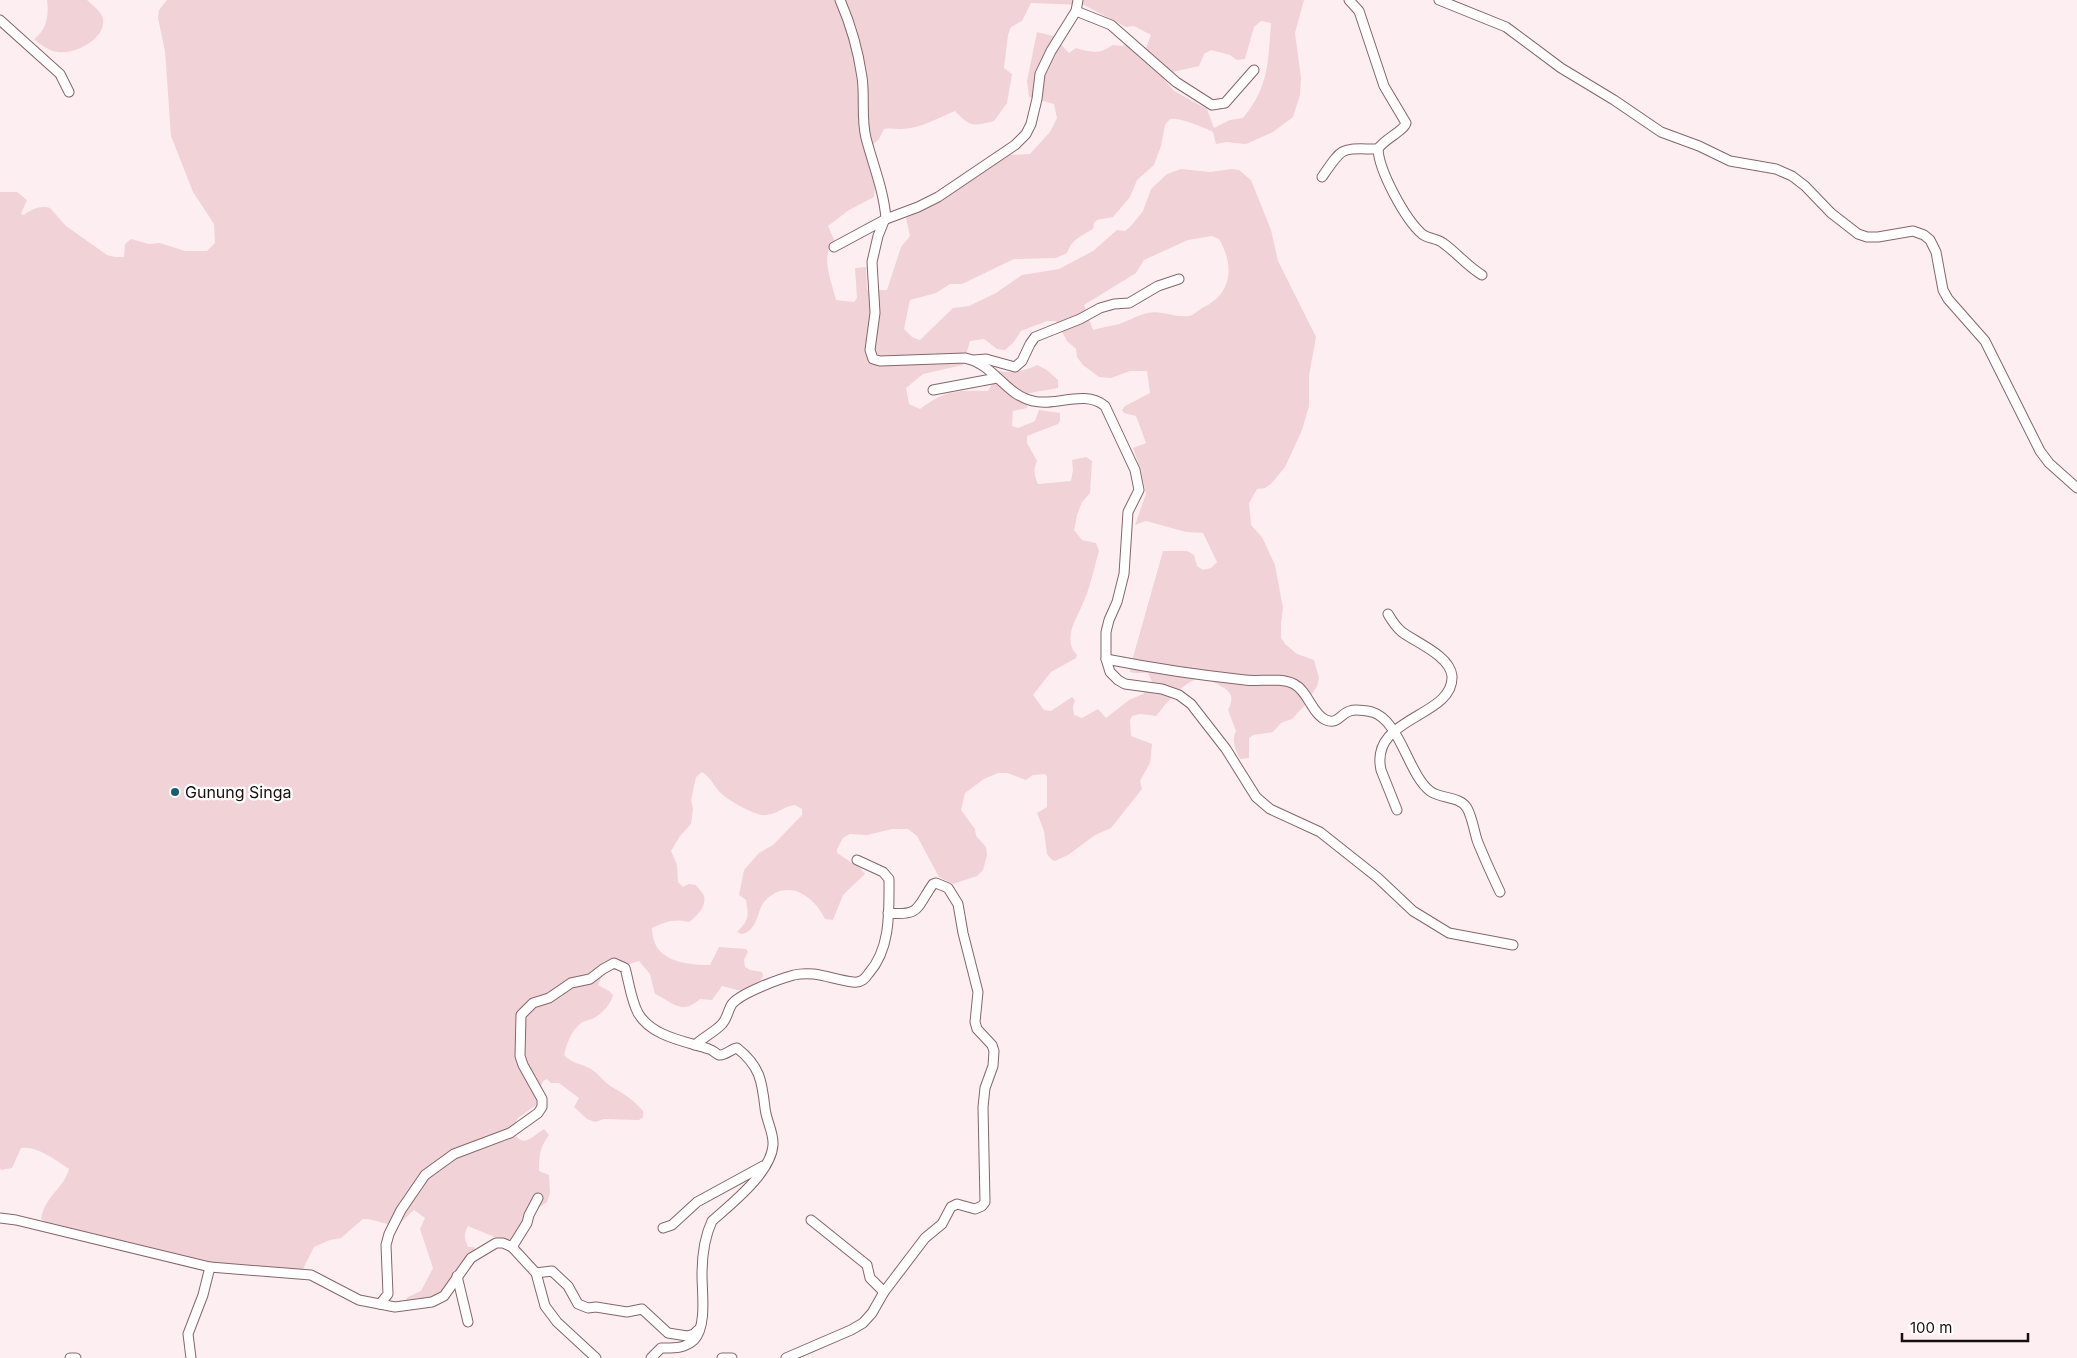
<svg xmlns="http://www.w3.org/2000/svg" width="2077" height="1358" font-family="Inter,sans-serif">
<rect width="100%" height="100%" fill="#fdeff1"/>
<g fill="#f0d2d7" fill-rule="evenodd">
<path d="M47 0H87C91 4 98 9 101 14 112 36 76 55 58 52 49 51 41 45 34 39 47 30 49 15 47 0Z"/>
<path d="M167 0H1304L1295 33 1301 78 1300 95 1293 117 1273 132 1246 144 1226 142 1216 144 1213 132C1203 127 1179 117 1170 119L1165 125 1161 146 1154 165 1137 180 1130 197 1113 217 1097 220 1094 223 1093 229C1081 236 1071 240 1067 253L1056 258 1014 259 962 284H950L936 293 910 300 904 329 912 337 920 340 953 308 969 306 996 293 1022 275 1059 269 1093 251 1117 230 1125 231 1131 226 1143 211 1151 189 1167 174 1181 169 1210 172 1232 169 1239 170 1251 180 1271 230 1278 261 1316 337 1309 376V406L1302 430 1285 467 1271 484 1265 488 1257 489 1249 503 1251 525 1262 537 1275 565 1283 608 1281 623V638L1285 644 1297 654 1314 660 1319 678 1317 686 1307 703 1292 719 1281 723 1273 732 1253 735 1249 738V758L1240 759C1235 748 1231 742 1236 731L1228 710C1236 694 1229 690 1215 683 1209 680 1204 677 1197 679 1181 684 1166 704 1156 716L1140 714 1132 716 1130 720 1131 736 1152 744 1150 763 1140 781 1142 789 1111 828 1095 835 1068 855 1055 861 1052 860 1047 854 1044 831 1037 813 1047 807V777L1045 774 1033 775 1026 780 1007 773H998L984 779 965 793 961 810 975 829 976 836 986 847 987 855 983 870 977 876 953 884 939 877 917 836 908 829H892L867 835 850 834 843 838 837 849V853L860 868 865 874 843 895 833 920 825 919C814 895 786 877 764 902 757 910 758 932 741 934L737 932C749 919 749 918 746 900L739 895 744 870 759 853 773 845 802 815V809L795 805C785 806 777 814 766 815 757 817 730 801 723 795 714 788 712 778 702 772L696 777 691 800 693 809 691 824 680 836 671 851 677 865 678 882 683 887 689 884 696 885C698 888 703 893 704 896 707 906 696 917 689 922 675 918 664 922 652 928 652 961 684 965 710 965L719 947 746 949 748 952 744 960 745 967 750 970 762 972 763 976 761 980 741 991 722 986 712 1000 700 999C681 1016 673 1002 655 994L650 974 639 961 626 965 615 959 602 976 598 985 609 991 613 995C611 1004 601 1015 592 1019 588 1020 584 1021 581 1023 571 1031 567 1043 564 1055 571 1063 582 1064 591 1069 598 1073 602 1080 609 1085 622 1093 633 1099 643 1111V1117L639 1120 604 1119 595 1122 587 1119 574 1107 579 1098 559 1083H551L547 1079 543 1081 537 1096 536 1105 518 1118 511 1129C523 1150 530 1138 544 1129L549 1135C540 1147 539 1155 539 1171L549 1175 550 1193 547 1202 532 1212 511 1244 468 1226C464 1234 464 1238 468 1247H474L475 1250C459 1272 449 1295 421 1300 416 1301 411 1302 406 1300L408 1297 421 1291 433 1268 420 1229 425 1218 414 1210 397 1226C385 1225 376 1219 363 1219L341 1238 330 1240 314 1247 302 1271 231 1266 199 1260 52 1226 41 1219C46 1194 63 1190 69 1169 55 1160 38 1146 21 1148L12 1168 1 1170 0 1168V192H17L27 200 21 214 24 215C31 209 42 205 50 208L66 226 107 255 115 257H124L125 244 131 239 149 244 160 243 185 251H207L215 243 214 224 193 192 171 136 165 51 158 18 159 10ZM1031 3 1084 5 1126 27 1134 26 1151 35 1146 48 1130 39 1123 46 1112 45C1100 55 1091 52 1076 48L1069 53 1053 36 1037 32 1027 81 1029 97 1054 104 1057 118 1050 132 1030 154 1008 155 953 193 906 218 910 236 901 247 887 290H867L866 267 855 268 857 298 854 302 836 300C832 283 819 254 835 242L828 226 849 210 874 197 875 186 869 148 879 139 884 129C890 128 895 129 901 129 919 129 938 118 955 111 971 128 973 126 994 121L1007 103 1012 74 1004 68 1008 35 1011 27 1022 21ZM1261 21 1271 23C1268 62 1269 87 1243 118L1230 120 1214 128 1207 109 1174 91 1164 79 1173 72 1199 66 1204 54 1211 50 1230 55 1237 60 1245 59 1254 27ZM1212 236 1219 239C1235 266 1232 295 1202 308 1197 311 1194 315 1189 316 1174 318 1162 310 1148 313 1137 315 1129 321 1119 324 1110 326 1101 328 1093 330L1084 305 1136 273 1144 260 1188 240ZM1047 321H1056L1067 341 1076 349 1077 357 1083 365 1099 377 1111 378 1130 371H1147L1150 393 1125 406 1122 410 1124 413 1136 416 1146 443 1133 448 1141 471 1146 494 1135 525 1146 521 1186 532 1203 533 1217 562 1211 568 1203 570 1197 566 1194 555 1187 551H1163L1130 668V672C1136 674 1142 672 1148 673L1152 682 1143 694 1129 700 1106 718 1098 709 1082 718 1074 715 1073 707 1075 700 1072 697 1051 711 1044 710 1033 695 1051 672 1076 658 1077 655C1061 638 1078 617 1084 601 1091 585 1094 567 1099 551L1096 543 1082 540 1074 530 1077 515 1082 502 1090 493 1092 461 1086 457 1072 460 1073 470 1071 481 1038 484C1034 475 1033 470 1037 461L1027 443V436L1058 424 1060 421V413L1039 410 1035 421 1018 428 1012 426 1013 411 1027 408 1029 393 1058 388V380L1047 370 1037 365C1024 371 1014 374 999 371L988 391C957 390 945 390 920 409L909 404 906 388 923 374 963 365 970 341 984 339 997 349 1005 350 1013 343 1021 331Z"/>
</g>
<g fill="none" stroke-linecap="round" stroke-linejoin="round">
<g stroke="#84666b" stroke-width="11">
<g id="street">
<path d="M840 0C851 25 858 50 862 77 865 97 861 118 866 138 873 165 884 191 886 219"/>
<path d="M1349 0 1359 11 1384 86 1406 123C1404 131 1384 139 1378 149 1379 171 1405 219 1422 234 1428 239 1437 238 1443 243 1457 253 1467 266 1482 275"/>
<polyline points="1439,0 1506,27 1561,68 1614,100 1661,132 1699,146 1730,161 1776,169 1792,176 1805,186 1831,213 1858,234 1867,237 1878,237 1913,231 1924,235 1930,240 1936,252 1943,290 1948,299 1985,341 2040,451 2049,463 2077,488"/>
<polyline points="1076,11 1111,25 1176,82 1212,105 1225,103 1254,70"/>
<polyline points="0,20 60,74 69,92"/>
<path d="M1322 177C1344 145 1340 149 1378 149"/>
<path d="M884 221 878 236 872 262 875 313 870 350 873 359 880 361 965 358C994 364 1005 395 1033 401 1056 407 1084 389 1105 406L1135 470 1139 490 1128 512 1124 574 1117 602 1109 620 1106 632V659L1110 672 1118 680 1125 684 1162 689 1179 695 1191 704 1226 749 1256 797 1270 809 1320 832 1378 878 1413 911 1449 933 1513 945"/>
<polyline points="834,247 886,219 918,207 938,197 1015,145 1026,134 1031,124 1037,99 1040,74 1051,51 1076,11 1078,0"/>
<polyline points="974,360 986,359 1015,367 1022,361 1030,344 1035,337 1080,319 1100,308 1114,304 1129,303 1158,286 1179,279"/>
<polyline points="933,390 997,378"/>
<path d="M1388 614C1392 621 1396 627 1402 632 1417 643 1450 656 1452 676 1454 718 1369 716 1381 770L1397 810"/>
<path d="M1106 659C1152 668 1198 675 1245 680 1260 682 1280 677 1294 684 1308 691 1312 714 1326 720 1338 725 1341 713 1350 711 1355 709 1367 711 1372 712 1400 720 1408 774 1430 791 1440 799 1460 796 1467 808 1472 817 1474 830 1477 840 1484 858 1492 875 1500 892"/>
<path d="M695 1045C702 1038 716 1031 722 1024 727 1019 728 1010 732 1004 741 993 779 979 794 975 815 970 833 980 853 982 861 983 865 979 869 973 891 948 889 911 889 879L883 872 857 860"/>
<polyline points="0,1218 16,1220 210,1267 311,1275 359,1300 395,1307 432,1302 444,1296 471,1258 496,1243 503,1243 512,1247 536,1273 545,1306 557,1322 596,1358"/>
<polyline points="811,1220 867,1265 870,1278 884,1292"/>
<polyline points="663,1228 672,1225 697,1202 763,1166"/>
<polyline points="512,1247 527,1223 529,1215 538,1198"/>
<polyline points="536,1273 552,1271 568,1286 578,1304 588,1308 596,1307 627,1312 642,1309 668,1333 687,1336 694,1334 698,1330"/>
<polyline points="457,1276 468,1322"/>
<path d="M380 1304 388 1294 386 1245 389 1234 401 1210 425 1175 454 1154 510 1133 538 1113 542 1107V1099L523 1065 520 1056 521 1015 533 1003 549 998 571 983 590 979 603 969 614 963 625 968C629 982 631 1000 638 1013 652 1037 685 1041 709 1049 713 1050 716 1054 719 1055 725 1056 731 1049 737 1048 760 1066 762 1081 765 1108 766 1120 774 1133 773 1145 771 1173 731 1204 712 1221 704 1238 702 1257 702 1275 702 1293 707 1326 694 1340 684 1349 673 1348 661 1348L651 1358"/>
<polyline points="70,1358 76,1358"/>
<polyline points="191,1358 188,1334 203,1295 210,1267"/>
<polyline points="722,1358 732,1358"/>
<path d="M786 1358 851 1330 863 1323 872 1313 884 1292 925 1238 942 1224 951 1207 957 1204 975 1209 982 1206 985 1202 983 1107 985 1088 993 1066 994 1051 992 1045 977 1029 975 1022 978 992 963 933 958 904 948 888 936 883 933 884C916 908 921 916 888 913"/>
</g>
</g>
<use href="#street" stroke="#fff" stroke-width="9"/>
</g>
<circle fill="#16606e" stroke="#fff" stroke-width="2" cx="175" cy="792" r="5"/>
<g text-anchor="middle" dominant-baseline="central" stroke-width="4.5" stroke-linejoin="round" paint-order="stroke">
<g font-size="16" fill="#180d0f" stroke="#fff" text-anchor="start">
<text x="185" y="792">Gunung Singa</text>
</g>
</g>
<path d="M1902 1333v8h126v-8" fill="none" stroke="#180d0f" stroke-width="2.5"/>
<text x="1910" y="1333" font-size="15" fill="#180d0f" stroke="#ffffff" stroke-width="4" paint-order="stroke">100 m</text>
</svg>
